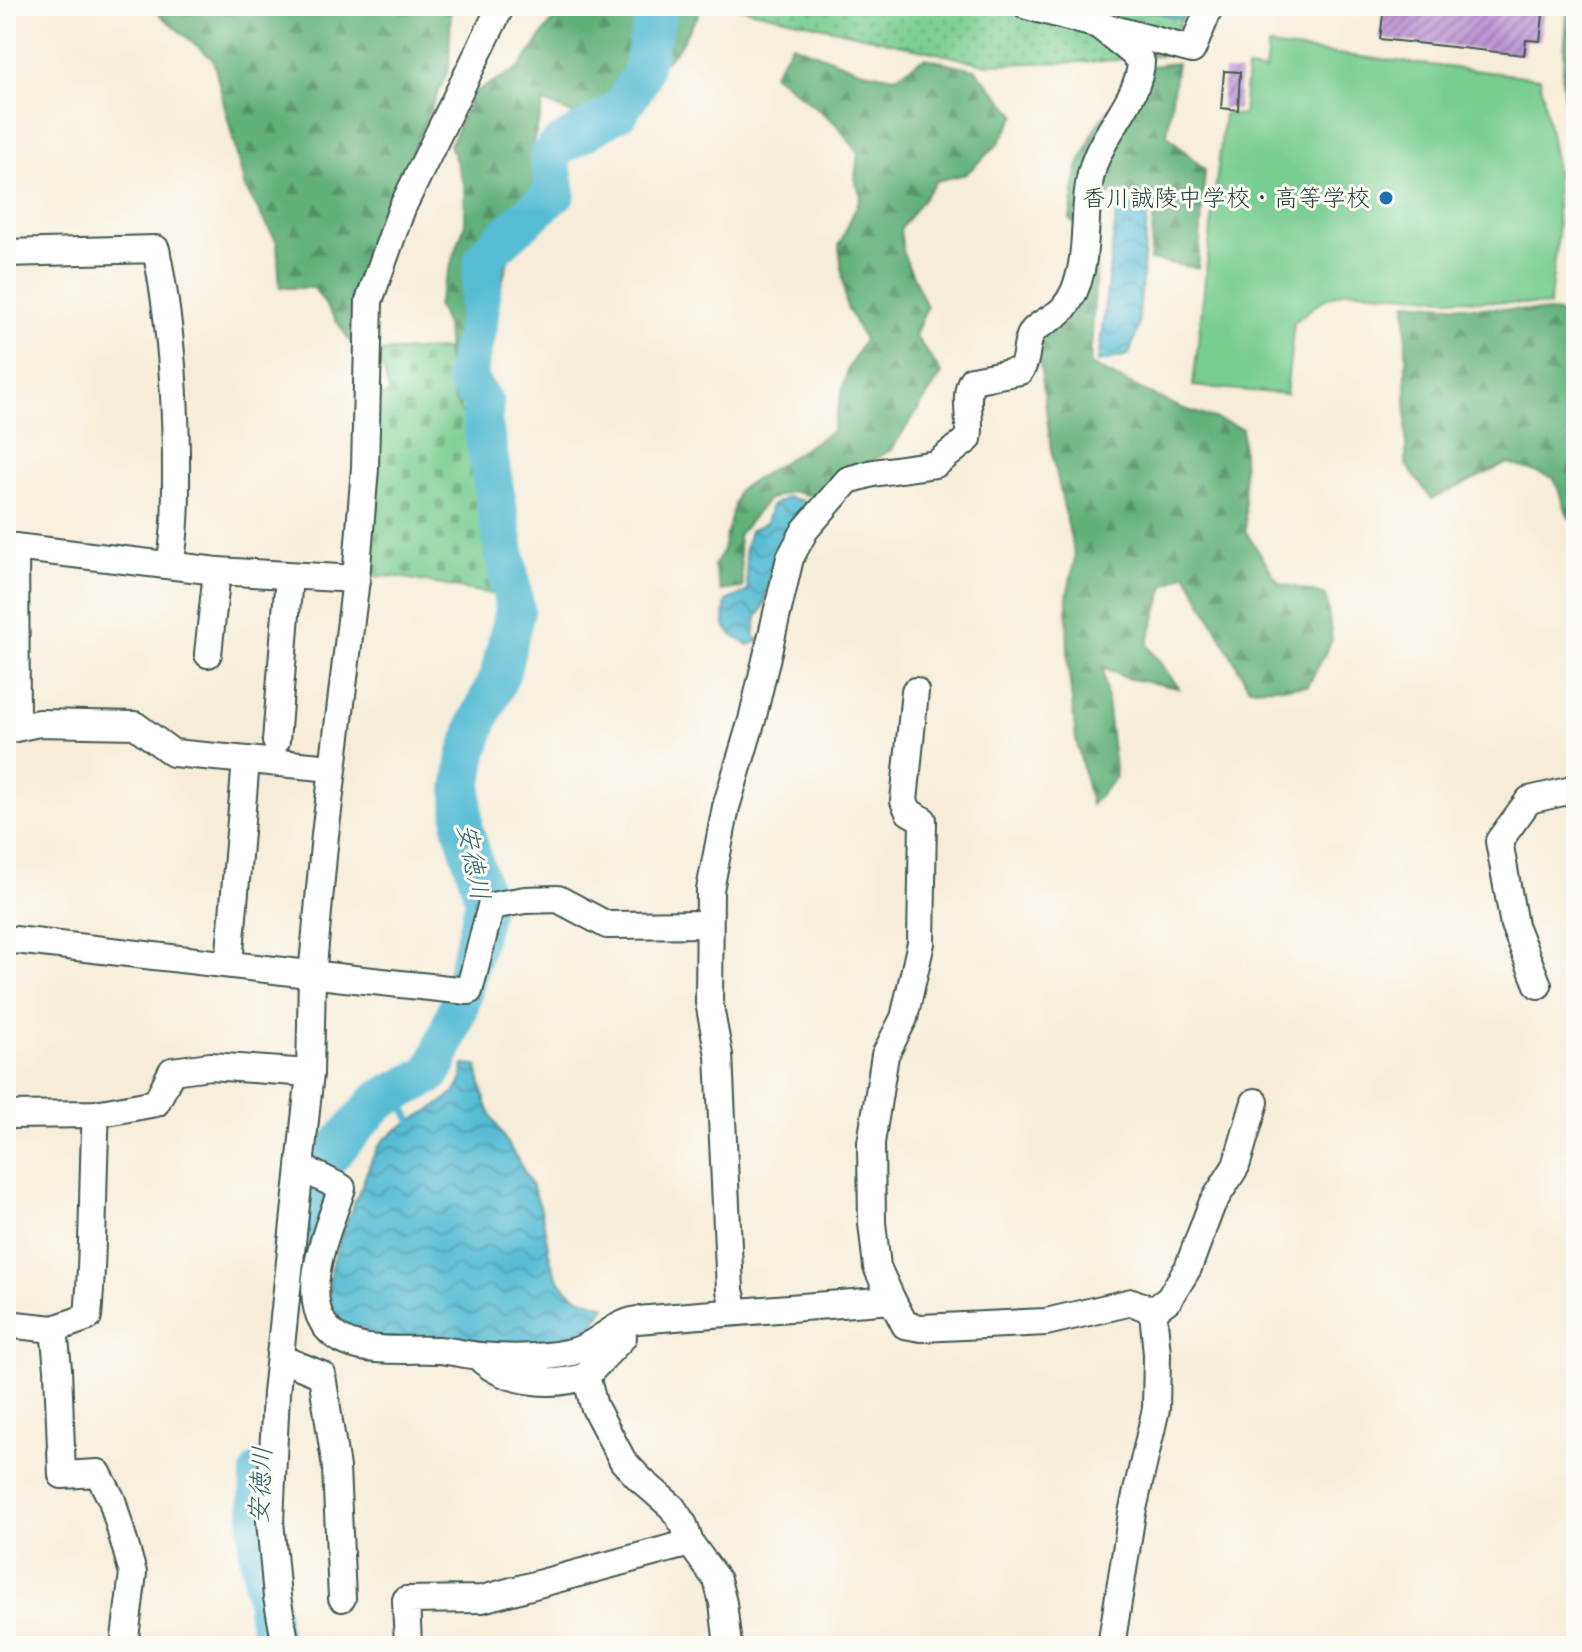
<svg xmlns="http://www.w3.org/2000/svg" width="1582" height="1652" font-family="Pangolin,'Klee One',sans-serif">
<defs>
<pattern id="grass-dots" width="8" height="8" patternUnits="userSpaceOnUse" patternTransform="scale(2)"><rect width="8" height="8" fill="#77cc90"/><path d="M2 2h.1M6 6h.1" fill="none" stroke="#61a776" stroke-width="1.8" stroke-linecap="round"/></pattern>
<pattern id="forest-firs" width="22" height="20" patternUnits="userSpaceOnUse" patternTransform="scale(2)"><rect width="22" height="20" fill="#61b07a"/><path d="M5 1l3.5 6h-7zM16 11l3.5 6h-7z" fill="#4f9065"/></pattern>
<pattern id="cemetery-stones" width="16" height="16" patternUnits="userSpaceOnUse" patternTransform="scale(2)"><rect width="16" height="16" fill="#77cc90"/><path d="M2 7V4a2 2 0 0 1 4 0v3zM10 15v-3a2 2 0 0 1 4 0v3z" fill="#61a776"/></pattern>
<pattern id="water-waves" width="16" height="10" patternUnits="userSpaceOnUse" patternTransform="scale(2)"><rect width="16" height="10" fill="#56bcd4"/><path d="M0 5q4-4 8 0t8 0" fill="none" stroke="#479aad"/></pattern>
<pattern id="building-hatch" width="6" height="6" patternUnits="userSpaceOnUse" patternTransform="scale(2)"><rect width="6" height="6" fill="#bc95d4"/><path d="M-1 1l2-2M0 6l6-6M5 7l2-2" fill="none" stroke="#987bad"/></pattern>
</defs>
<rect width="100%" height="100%" fill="#fdfcf7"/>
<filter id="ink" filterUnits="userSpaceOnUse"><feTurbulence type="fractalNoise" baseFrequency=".0125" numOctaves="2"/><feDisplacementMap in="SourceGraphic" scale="16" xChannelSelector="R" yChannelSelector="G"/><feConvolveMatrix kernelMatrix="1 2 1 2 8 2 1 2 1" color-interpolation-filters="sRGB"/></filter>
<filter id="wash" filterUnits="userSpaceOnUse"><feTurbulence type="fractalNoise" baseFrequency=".006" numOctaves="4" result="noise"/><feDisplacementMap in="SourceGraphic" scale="32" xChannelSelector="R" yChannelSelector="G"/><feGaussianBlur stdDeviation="1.8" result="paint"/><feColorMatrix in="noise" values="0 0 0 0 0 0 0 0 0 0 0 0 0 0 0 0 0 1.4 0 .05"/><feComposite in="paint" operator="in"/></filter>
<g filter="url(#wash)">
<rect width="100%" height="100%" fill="#f6ecd9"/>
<polygon fill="url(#grass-dots)" stroke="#4b8462" stroke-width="2" points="732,6 1134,6 1182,19 1167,55 1091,62 984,64"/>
<g fill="url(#forest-firs)" stroke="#407657" stroke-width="2">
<polygon points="149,6 451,6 449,68 369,248 352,344 314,288 280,288 277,242 245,188 213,59"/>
<polygon points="563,6 689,6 699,14 676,51 625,99 574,115 544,102 533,143 556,203 509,257 489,329 486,378 475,411 460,406 448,360 446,325 437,305 465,224 465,186 450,145 473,93 519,68"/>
<polygon points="1568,6 1576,6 1576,162 1573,162 1562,81"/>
<polygon points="792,44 859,70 895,77 924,58 975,69 1016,115 998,144 966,174 936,181 900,230 904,256 927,307 915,335 942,374 891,450 843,478 822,499 791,491 767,500 738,535 743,588 721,591 714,566 722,553 738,490 832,431 848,369 864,340 846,305 839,246 861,196 855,179 858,152 834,122 773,74"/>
<polygon points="1177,63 1167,135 1205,170 1198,268 1150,260 1155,198 1113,190 1100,210 1090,365 1179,407 1242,428 1246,532 1279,583 1326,595 1332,640 1308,686 1249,688 1186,573 1165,586 1147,645 1179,688 1126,678 1103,667 1116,777 1091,805 1076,739 1068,664 1067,597 1075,557 1051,449 1038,345 1060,324 1092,234 1070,220 1077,170 1096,127 1116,100 1151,66"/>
<polygon points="1406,302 1576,314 1576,514 1569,518 1554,478 1508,463 1432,499 1406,465"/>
</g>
<path fill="url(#cemetery-stones)" stroke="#4b8462" stroke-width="2" d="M446 349C450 375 448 413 478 422L508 597 393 576 367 577 376 398 390 393 378 352Z"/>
<polygon fill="#77cc90" stroke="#4b8462" stroke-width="2" points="1268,46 1540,78 1555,161 1558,236 1549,306 1347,290 1321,301 1294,322 1286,394 1193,386 1224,114 1243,115 1247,69 1265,71"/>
<g fill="url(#water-waves)" stroke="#3a7c84" stroke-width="2">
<polygon points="1131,6 1189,6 1182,19"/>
<polygon points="1148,206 1138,329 1129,355 1098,362 1117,207"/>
<path d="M787 497 810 503 807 511 785 536 774 559 763 608 757 617 754 636 760 641 749 645C725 633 721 628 726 601L748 591 745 548 750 531 766 523 771 506Z"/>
<path d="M464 1065 477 1066C480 1083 484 1103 493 1119 509 1148 530 1175 540 1207 548 1232 545 1261 562 1284 573 1298 589 1300 605 1306L592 1327 569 1340 537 1346 357 1337C352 1334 345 1331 342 1327 311 1295 345 1226 359 1192 366 1177 371 1155 382 1142 402 1120 449 1107 461 1083 463 1079 463 1070 464 1065Z"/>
</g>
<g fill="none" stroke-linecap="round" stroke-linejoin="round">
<polyline stroke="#56bcd4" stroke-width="7" points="395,1092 411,1120"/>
<g stroke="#56bcd4" stroke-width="40">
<polyline points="291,1249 325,1161 378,1101 430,1075 437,1063 460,1002 485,901 463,828 462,789 467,756 478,722 500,674 515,611 482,419 484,405 465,377 478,323 484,259 492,249 556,192 549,158 556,148 620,110 639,80 658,10 656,6"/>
<polyline points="260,1473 258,1546 273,1646"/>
</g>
</g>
<g id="blocks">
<g fill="url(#building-hatch)">
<polygon points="1384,6 1544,6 1540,41 1526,40 1524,55 1380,39"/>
<polygon points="1224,71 1240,72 1238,110 1221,108"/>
</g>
</g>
</g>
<g filter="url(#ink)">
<use href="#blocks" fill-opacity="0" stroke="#3f574d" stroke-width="2"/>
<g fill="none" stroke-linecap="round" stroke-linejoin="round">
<g stroke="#3f574d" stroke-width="30">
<g id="minor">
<polyline points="1027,6 1192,50 1210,6"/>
<path d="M6 253 156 249C170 318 175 382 176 453 176 491 177 527 170 565"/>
<polyline points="6,546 217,571 356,579"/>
<polyline points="15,547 16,719"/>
<polyline points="208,654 217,571"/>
<polyline points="6,730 39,723 135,725 173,753 332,768"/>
<polyline points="276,741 289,576"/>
<path d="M6 939C160 956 314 976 469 991L491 906 525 900 558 899 607 925 709 924"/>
<polyline points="229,964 246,760"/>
<polyline points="1538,985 1514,925 1499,841 1529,800 1576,789"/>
<polyline points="6,1115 96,1114 156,1103 172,1071 210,1066 310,1073"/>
<path d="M300 1167 342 1188C326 1236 283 1327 358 1346 379 1352 416 1349 438 1350 453 1351 466 1355 480 1356 512 1359 541 1359 572 1352 597 1346 612 1324 637 1320L892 1300 905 1325 921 1328 1046 1322 1132 1302 1153 1311"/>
<polyline points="892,1300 877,1267 872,1223 871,1143 885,1055 904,1018 921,943 923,820 909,812 904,801 915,691"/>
<path d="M735 1311 730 1290 719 1055 709 1002 710 890 726 807 752 720 790 558 805 530 848 480 873 473 936 464 968 439C972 420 963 397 972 380L1020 371C1029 359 1024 343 1033 331 1041 322 1055 318 1063 309 1095 272 1079 211 1093 167 1103 132 1140 97 1141 62L1132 52 1097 24"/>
<polyline points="1153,1311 1169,1299 1188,1268 1212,1204 1236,1166 1255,1102"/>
<path d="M6 1324 54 1329 88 1317C94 1249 92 1182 96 1114"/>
<polyline points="54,1329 58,1369 62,1475 98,1473 112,1500 133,1573 124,1646"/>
<polyline points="623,1337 586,1376 594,1406 623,1461 640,1479 672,1507 684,1525 690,1543 717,1580 723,1603 728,1646"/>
<polyline points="280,1358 322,1375 336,1468 342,1598"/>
<path d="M483 1361C509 1383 554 1387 586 1376"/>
<polyline points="286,1646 277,1597 270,1521 276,1393 310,1073 312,976 325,835 356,579 365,468 369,301 402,208 501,6"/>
<polyline points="408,1646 406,1600 482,1599 690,1543"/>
<polyline points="1111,1646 1132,1513 1156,1409 1157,1354 1153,1311"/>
</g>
</g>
<use href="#minor" stroke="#fff" stroke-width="26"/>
</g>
</g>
<circle fill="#1f6fb2" stroke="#fdfcf7" stroke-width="3" cx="1386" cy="198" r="8"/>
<g text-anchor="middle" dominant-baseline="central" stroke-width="6" stroke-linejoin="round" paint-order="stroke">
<g font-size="24" fill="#1f3d34" stroke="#fdfcf7" text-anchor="end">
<text x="1370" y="198">香川誠陵中学校・高等学校</text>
</g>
<g font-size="26" font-style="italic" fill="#306364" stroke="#fdfcf7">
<text transform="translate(473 862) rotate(79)">安徳川</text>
<text transform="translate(261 1485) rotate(-87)">安徳川</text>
</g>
</g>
<rect width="1582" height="1652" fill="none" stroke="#fdfcf7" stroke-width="32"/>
</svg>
